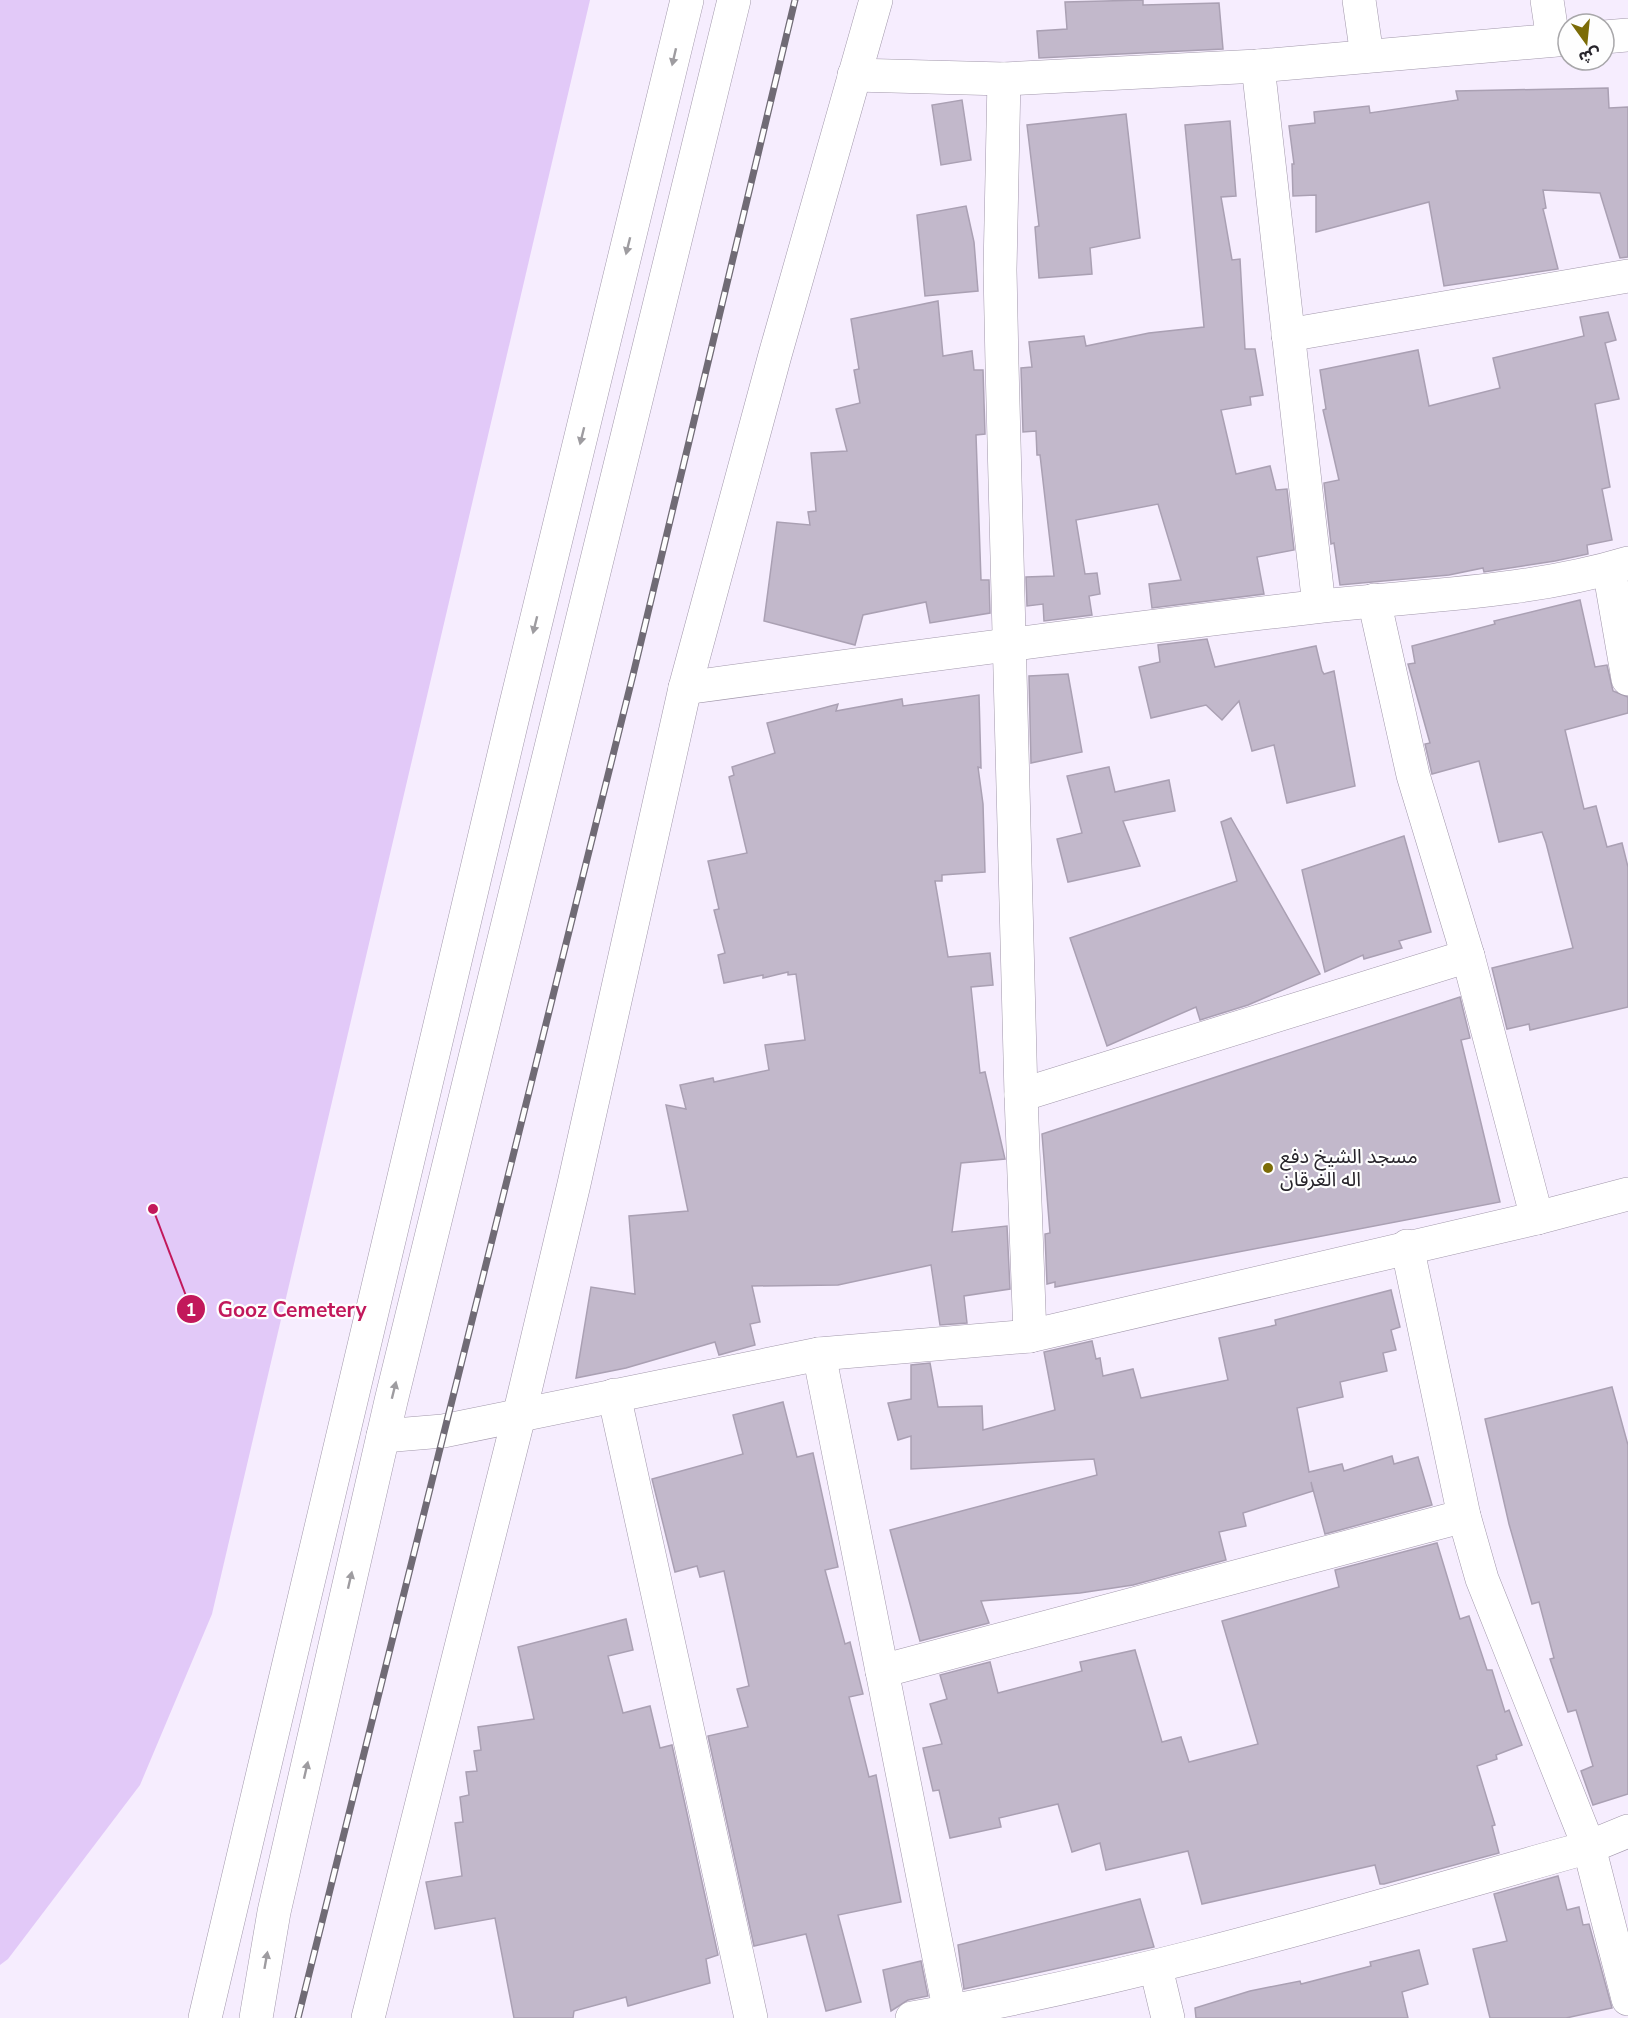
<svg xmlns="http://www.w3.org/2000/svg" width="1628" height="2018" font-family="'Nunito Sans','Noto Sans Arabic',sans-serif">
<rect width="100%" height="100%" fill="#f6edfe"/>
<polygon fill="#e2c9f8" points="0,0 590,0 212,1614 140,1785 8,1959 0,1965"/>
<g fill="#c2b8cb" stroke="#aaa0b3" stroke-width="1.5">
<polygon points="1143,0 1143,5 1219,3 1223,49 1039,58 1037,31 1067,29 1065,2"/>
<polygon points="1608,88 1609,108 1628,107 1628,257 1620,258 1600,193 1543,190 1546,208 1543,209 1558,269 1444,286 1429,202 1316,232 1316,195 1293,196 1292,164 1294,164 1289,126 1315,123 1314,112 1369,106 1370,113 1458,100 1456,91"/>
<polygon points="962,100 971,160 941,165 932,105"/>
<polygon points="1126,114 1140,238 1090,248 1092,274 1039,278 1035,227 1039,226 1027,125"/>
<polygon points="1230,121 1236,196 1221,197 1232,260 1240,259 1245,349 1255,349 1263,395 1250,397 1251,405 1221,410 1236,474 1270,466 1276,490 1287,489 1294,550 1257,557 1264,594 1152,608 1149,584 1181,580 1158,504 1076,520 1085,574 1097,573 1100,594 1089,596 1092,615 1044,621 1043,604 1027,606 1026,577 1054,576 1040,455 1037,455 1036,431 1023,432 1021,368 1032,367 1029,342 1084,336 1086,346 1149,333 1204,327 1185,125"/>
<polygon points="966,206 974,242 978,291 925,296 917,215"/>
<polygon points="938,301 943,356 972,351 974,370 983,370 985,434 976,435 981,580 989,580 990,613 930,623 926,602 863,615 855,645 764,621 777,522 810,525 808,512 816,511 811,453 847,451 836,409 860,403 854,370 859,369 851,319"/>
<polygon points="1608,312 1616,340 1605,343 1619,399 1595,404 1610,487 1602,489 1612,540 1587,545 1588,554 1555,561 1484,572 1483,568 1449,575 1340,585 1334,543 1331,544 1324,483 1339,480 1323,410 1326,409 1320,370 1418,350 1429,406 1500,388 1493,358 1584,336 1580,317"/>
<polygon points="1580,600 1595,667 1607,665 1613,691 1628,697 1628,713 1565,730 1584,809 1596,806 1607,847 1622,843 1628,867 1628,1007 1530,1030 1529,1024 1507,1029 1492,968 1573,948 1546,843 1542,832 1499,842 1479,761 1432,774 1425,744 1430,743 1408,664 1415,663 1412,646 1495,624 1494,621"/>
<polygon points="1207,639 1215,667 1316,646 1322,671 1324,674 1334,671 1355,786 1287,803 1274,745 1252,751 1239,701 1222,720 1206,705 1151,718 1139,667 1160,662 1158,645"/>
<polygon points="1068,674 1082,752 1031,763 1029,676"/>
<polygon points="979,695 981,768 978,767 983,804 985,872 942,875 942,881 935,881 948,957 990,953 993,985 971,987 980,1073 985,1072 1005,1159 961,1163 952,1232 1007,1226 1010,1289 964,1296 967,1323 940,1325 931,1265 838,1285 752,1286 760,1322 750,1324 755,1345 719,1355 715,1342 626,1368 576,1378 591,1287 635,1294 629,1216 688,1211 666,1105 686,1109 680,1085 713,1078 714,1082 769,1070 765,1045 805,1040 796,974 788,975 788,972 763,978 763,975 724,983 718,955 725,953 714,910 719,909 708,861 747,853 729,777 734,775 732,767 775,753 767,723 838,704 836,711 902,699 903,706"/>
<polygon points="1109,767 1115,792 1169,780 1175,811 1123,821 1140,866 1068,882 1057,839 1082,833 1067,776"/>
<polygon points="1231,818 1320,974 1248,1005 1200,1020 1196,1007 1107,1046 1070,938 1237,881 1221,822"/>
<polygon points="1404,836 1431,932 1399,941 1402,948 1364,959 1363,955 1325,972 1302,870"/>
<polygon points="1460,997 1470,1038 1461,1040 1500,1202 1055,1287 1055,1282 1047,1284 1045,1234 1050,1233 1042,1134"/>
<polygon points="1391,1290 1400,1327 1391,1330 1396,1350 1383,1353 1387,1371 1340,1382 1343,1397 1297,1408 1309,1472 1342,1464 1344,1471 1392,1456 1394,1464 1418,1457 1432,1505 1325,1534 1311,1482 1313,1491 1243,1513 1246,1526 1219,1532 1226,1560 1133,1585 1080,1593 981,1601 989,1623 920,1641 890,1530 1097,1475 1094,1459 911,1469 911,1436 898,1440 888,1403 911,1399 911,1365 930,1363 938,1407 982,1406 983,1430 1055,1410 1044,1352 1092,1341 1096,1359 1100,1358 1103,1376 1133,1369 1141,1398 1228,1380 1219,1338 1276,1325 1275,1320"/>
<polygon points="1612,1387 1628,1445 1628,1794 1593,1805 1581,1771 1593,1766 1576,1710 1568,1712 1550,1659 1554,1658 1539,1602 1532,1604 1509,1524 1485,1419"/>
<polygon points="783,1402 797,1457 813,1453 838,1567 825,1570 845,1644 850,1642 863,1694 849,1697 869,1777 876,1775 901,1902 838,1915 861,2002 826,2011 806,1934 754,1946 708,1736 748,1727 737,1689 749,1686 724,1571 700,1577 697,1566 675,1572 652,1479 743,1454 733,1415"/>
<polygon points="1437,1543 1460,1619 1469,1616 1487,1670 1492,1670 1505,1712 1509,1710 1522,1745 1496,1755 1497,1759 1477,1766 1495,1825 1492,1826 1499,1853 1384,1884 1380,1884 1375,1865 1202,1904 1188,1851 1106,1870 1100,1843 1072,1852 1058,1804 999,1818 1001,1827 950,1838 939,1790 933,1791 923,1748 942,1744 930,1704 947,1699 940,1675 990,1662 998,1693 1082,1671 1080,1662 1135,1650 1162,1742 1181,1737 1189,1762 1258,1744 1222,1621 1339,1587 1335,1570"/>
<polygon points="626,1619 633,1650 608,1656 623,1713 650,1706 660,1748 672,1745 718,1955 706,1959 710,1983 628,2006 626,1997 574,2011 573,2018 514,2018 495,1918 435,1929 426,1882 462,1876 455,1823 463,1822 460,1797 469,1795 466,1772 477,1771 474,1751 481,1750 478,1727 534,1719 518,1647"/>
<polygon points="1558,1876 1567,1910 1579,1907 1583,1925 1589,1924 1612,2008 1566,2018 1490,2018 1473,1949 1507,1941 1494,1894"/>
<polygon points="1140,1899 1154,1947 964,1989 958,1945"/>
<polygon points="1419,1950 1428,1984 1402,1992 1408,2018 1196,2018 1195,2008 1250,1991 1300,1981 1301,1984 1371,1966 1370,1962"/>
<polygon points="921,1961 928,1996 908,2000 891,2011 883,1970"/>
</g>
<g fill="none" stroke-linecap="round" stroke-linejoin="round">
<g stroke="#a298ab" stroke-width="34">
<g id="minor">
<polyline points="1359,0 1367,56"/>
<polyline points="1547,0 1553,40"/>
<polyline points="1604,37 1628,35"/>
<polyline points="1258,66 1319,606"/>
<polyline points="854,75 1004,79 1258,66 1568,39"/>
<polyline points="1004,79 1000,270 1002,364 1021,1095 1030,1336"/>
<polyline points="1288,335 1628,276"/>
<polyline points="1609,569 1628,679"/>
<polyline points="1374,600 1413,775 1468,956 1537,1218"/>
<path d="M685 688C889 660 1093 633 1297 609 1406 595 1522 595 1628 563"/>
<polyline points="1021,1095 1468,956"/>
<polyline points="1407,1246 1464,1516 1482,1579 1589,1847 1628,1999"/>
<polyline points="819,1354 951,2018"/>
<polyline points="614,1395 751,2018"/>
<polyline points="383,1436 443,1431 819,1354 1030,1336 1537,1218 1628,1194"/>
<polyline points="882,1671 1464,1516"/>
<polyline points="1156,1968 1168,2018"/>
<polyline points="368,2018 519,1416 574,1184 685,688 775,355 876,0"/>
<path d="M912 2018C1142 1978 1365 1910 1589 1847L1628 1831"/>
</g>
</g>
<g stroke="#a298ab" stroke-width="34">
<g id="major">
<polyline points="205,2018 514,712 687,0"/>
<polyline points="256,2018 274,1912 391,1401 734,0"/>
</g>
</g>
<use href="#minor" stroke="#fff" stroke-width="33"/>
<use href="#major" stroke="#fff" stroke-width="33"/>
<g stroke="#706b75" stroke-width="7">
<polyline id="rail" points="298,2018 633,675 795,0"/>
</g>
<use href="#rail" stroke="#fefefe" stroke-width="4.5" stroke-dasharray="14" stroke-linecap="butt"/>
</g>
<defs><path id="oneway-solid" d="M-6-.8H1V-3.2L6.5 0L1 3.2V.8H-6Z" transform="scale(1.5)"/></defs>
<g fill="#9e9ca0">
<use href="#oneway-solid" transform="translate(674 57) rotate(103)"/>
<use href="#oneway-solid" transform="translate(628 246) rotate(104)"/>
<use href="#oneway-solid" transform="translate(582 436) rotate(104)"/>
<use href="#oneway-solid" transform="translate(535 625) rotate(104)"/>
<use href="#oneway-solid" transform="translate(394 1390) rotate(-76)"/>
<use href="#oneway-solid" transform="translate(350 1580) rotate(-77)"/>
<use href="#oneway-solid" transform="translate(306 1770) rotate(-77)"/>
<use href="#oneway-solid" transform="translate(266 1960) rotate(-80)"/>
</g>
<circle fill="#7c6c07" stroke="#fefefe" stroke-width="2" cx="1268" cy="1168" r="6"/>
<g text-anchor="middle" dominant-baseline="central" stroke-width="4.5" stroke-linejoin="round" paint-order="stroke">
<g font-size="20" fill="#27242b" stroke="#fefefe" text-anchor="start">
<text x="1280" y="1156">مسجد الشيخ دفع<tspan x="1280" dy="23">اله الغرقان</tspan></text>
</g>
</g>
<path fill="none" stroke="#c2185b" stroke-width="2" d="M153 1209L191 1309"/>
<g fill="#c2185b" stroke="#fefefe" stroke-width="2">
<circle cx="153" cy="1209" r="6"/>
<circle cx="191" cy="1309" r="15"/>
</g>
<g font-size="18" text-anchor="middle" font-weight="bold" fill="#fff">
<text x="191" y="1316">1</text>
</g>
<g font-size="21" text-anchor="middle" font-weight="bold" fill="#c2185b" stroke="#fefefe" stroke-width="4.5" stroke-linejoin="round" paint-order="stroke">
<text x="292" y="1317">Gooz Cemetery</text>
</g>
<g transform="translate(1586 42) rotate(165)"><circle r="28" fill="#fefefe" stroke="#a8a7aa" stroke-width="1.5"/>
<path d="M0-4.5L10 22L0 15L-10 22Z" fill="#7c6c07"/>
<text y="-9" font-size="16" font-weight="bold" text-anchor="middle" fill="#27242b">ش</text>
</g>
</svg>
